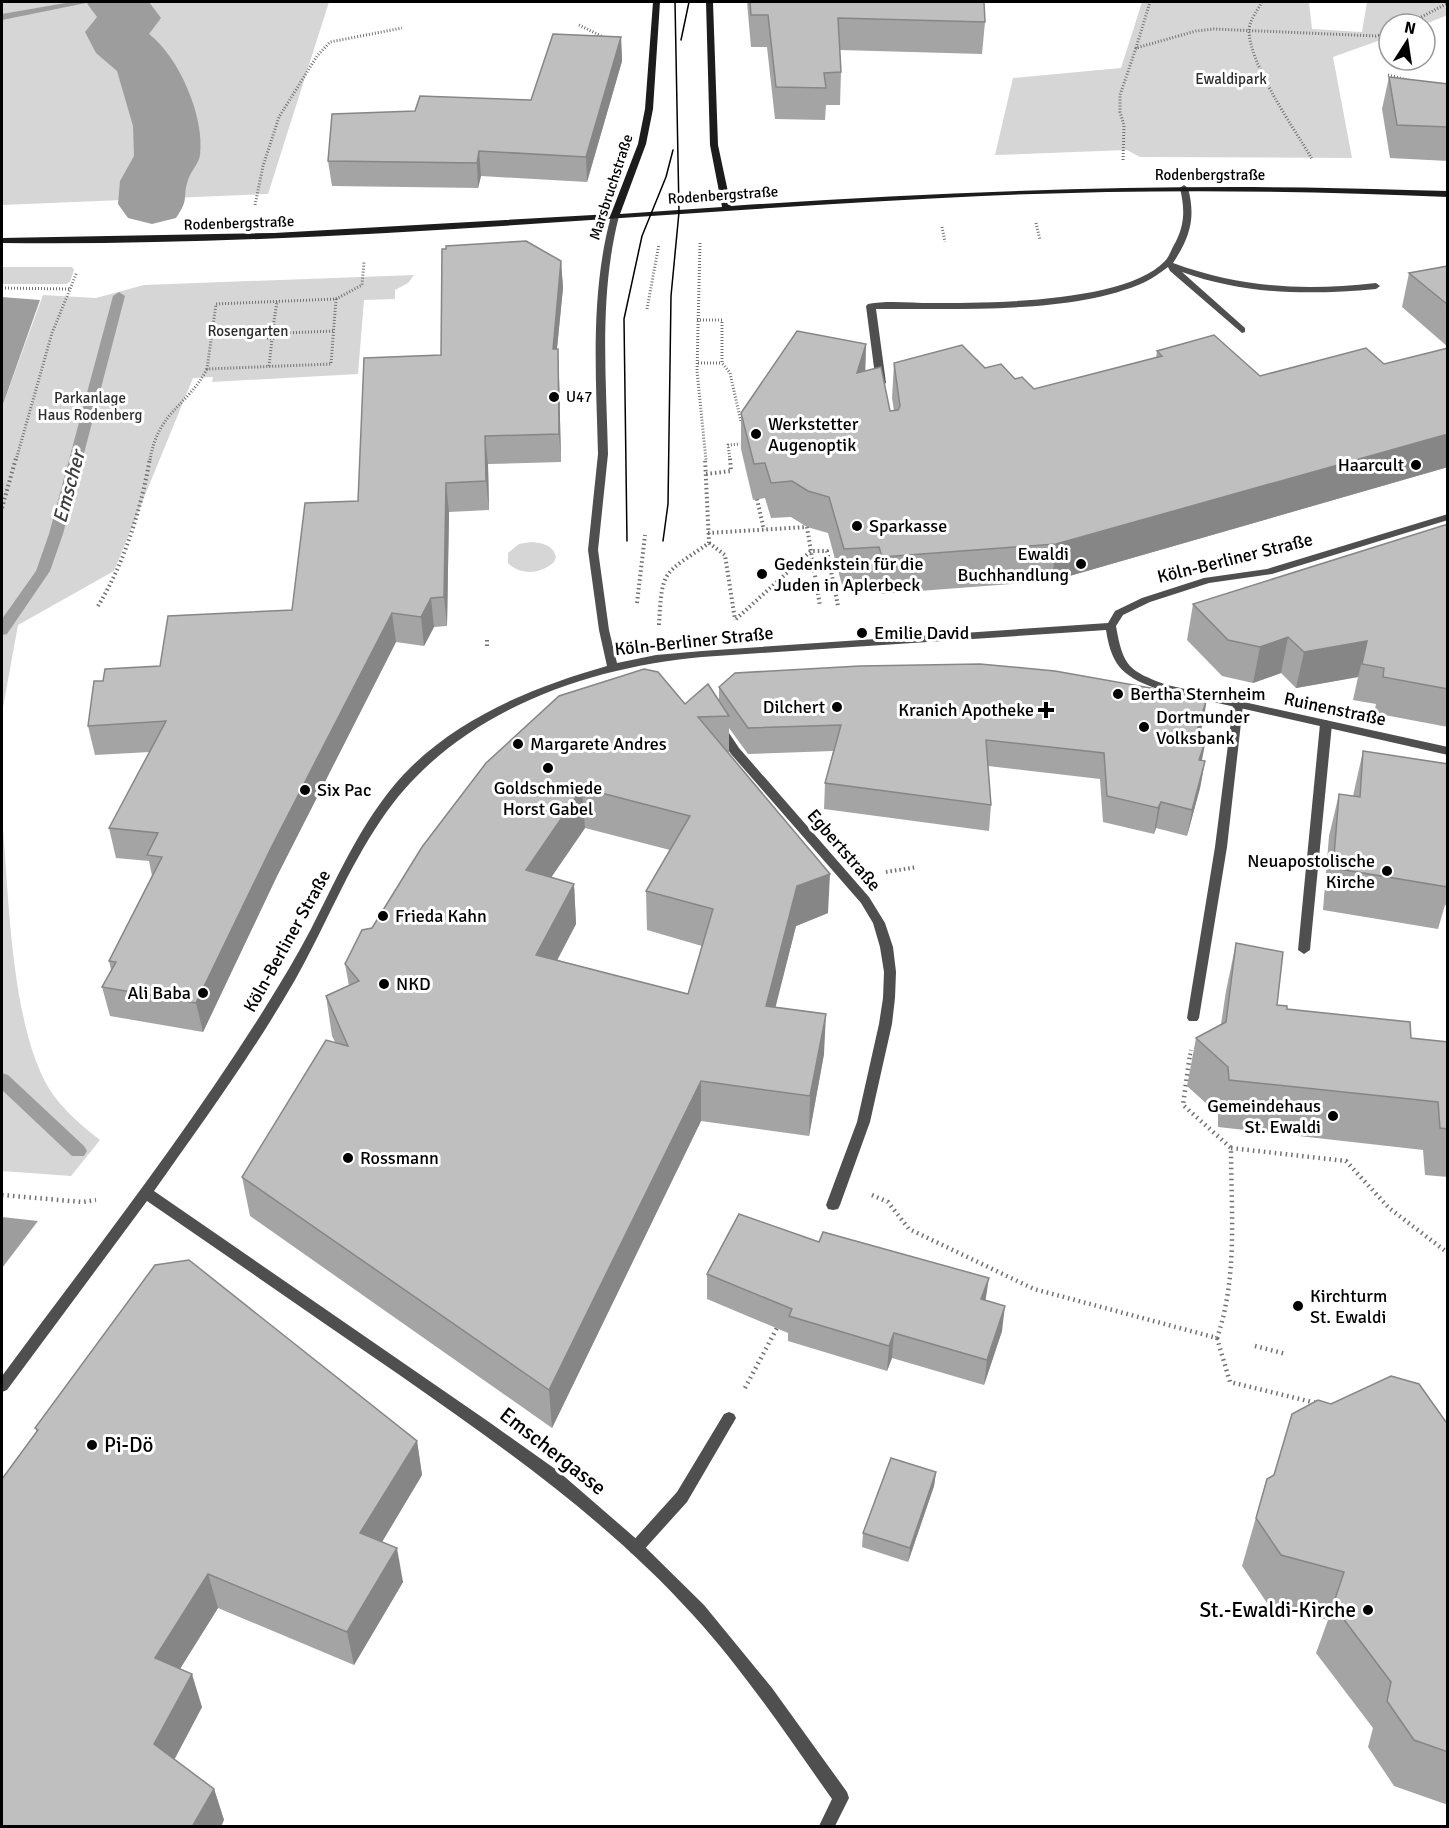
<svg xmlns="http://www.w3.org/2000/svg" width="1449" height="1828" font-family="Signika,sans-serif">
<rect width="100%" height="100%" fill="#fff"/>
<g fill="#d6d6d6">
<polygon points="2,2 329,2 268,194 2,205"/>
<polygon points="1142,2 1309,2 1312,29 1362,32 1367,2 1447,2 1448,15 1425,24 1389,24 1389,37 1333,57 1352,158 1140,157 1127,150 995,155 1013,78 1121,68"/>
<polygon points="2,267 72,267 74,270 70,282 66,284 2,284"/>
<polygon points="414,275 408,283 395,290 395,299 364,300 358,374 212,382 213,377 193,378 114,571 18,625 2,713 2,407 43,295 96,298 144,285"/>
<path d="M531 542C543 543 553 545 556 557L554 562C541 574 521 576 508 563V553L519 544Z"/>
<path d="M2 816C9 891 10 1035 54 1096 67 1113 83 1127 100 1140L71 1176 2 1171Z"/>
</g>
<g fill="#9d9d9d">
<polygon points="2,297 40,300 2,407"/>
<polygon points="2,1217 38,1221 2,1268"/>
</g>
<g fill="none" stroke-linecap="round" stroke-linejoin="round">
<g fill="#9d9d9d" fill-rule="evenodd">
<polygon points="71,2 91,2 2,20 2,14"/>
<polygon points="119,292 125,296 63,534 50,571 7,634 2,635 2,619 36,571 49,534 113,296"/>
<polygon points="2,1073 8,1075 84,1146 87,1151 84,1156 72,1156 2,1090"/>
</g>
<path fill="#9d9d9d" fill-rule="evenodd" d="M86 2H149L161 18 149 34C179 57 205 117 200 155 199 163 191 171 188 180 182 198 190 198 176 218L152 224 128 218 118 204 120 181 134 156 133 126 117 71 96 53 85 32 97 17Z"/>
<g stroke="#717171" stroke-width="3" stroke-dasharray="1 2" stroke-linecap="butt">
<path d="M1262 2C1257 11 1249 21 1249 31 1250 66 1294 128 1312 159"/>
<polyline points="1408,24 1448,3"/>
<polyline points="579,25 605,38"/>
<polyline points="1136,48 1150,2"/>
<polyline points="1388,75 1408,80"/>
<polyline points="1123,160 1124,125 1120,112 1120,95 1136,48 1196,31 1214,29 1376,36 1389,33"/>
<polyline points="255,205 263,166 279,117 317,56 330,42 402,28"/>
<polyline points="1036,223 1040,240"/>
<polyline points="942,227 945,242"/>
<polyline points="700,243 697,371 706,460"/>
<polyline points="2,288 70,289"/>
<polygon points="336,299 331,364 207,369 216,304"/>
<polyline points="336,299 362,285 364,262"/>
<polyline points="647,309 659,244"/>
<polyline points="697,320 722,320 722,363 730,373 741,422"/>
<polygon points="273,328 282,330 283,335 272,339 263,337 263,332"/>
<polyline points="273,328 277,301"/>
<polyline points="284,333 334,331"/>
<polyline points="212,336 262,334"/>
<polyline points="698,363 722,363"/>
<polyline points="269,366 272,339"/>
<polyline points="16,460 52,333 77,272"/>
<path d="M150 460C158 411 187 407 207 369"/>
<polyline points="730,460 728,445 740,444"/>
</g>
<g stroke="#717171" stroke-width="4" stroke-dasharray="1.5 3" stroke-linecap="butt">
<polyline points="706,474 731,471 730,458"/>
<polyline points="757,499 764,530"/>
<polyline points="2,508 16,458"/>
<polyline points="708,533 807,527 820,606"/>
<polyline points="709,543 725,555 735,620"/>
<polyline points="637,603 645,535"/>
<path d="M98 606C125 562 141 509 150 458"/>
<polyline points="736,619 811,551 827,551 838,606"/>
<path d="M659 625C662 568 663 575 709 543L705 458"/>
<polyline points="487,640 487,648"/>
<polyline points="886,872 917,867"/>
<polyline points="1190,1055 1191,1050"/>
</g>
<g stroke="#717171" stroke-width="4.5" stroke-dasharray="1.5 4" stroke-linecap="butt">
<polyline points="1231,1148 1346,1161 1389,1208 1448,1253"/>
<polyline points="2,1195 82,1202 96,1200"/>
<path d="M872 1195 888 1202 909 1229 1034 1289 1217 1338C1238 1277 1231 1211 1231 1148L1183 1105 1190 1054"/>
<polyline points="1217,1338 1230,1382 1316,1403"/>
<polyline points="1255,1346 1286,1354"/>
<polyline points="745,1388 778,1326"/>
</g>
<g fill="#4f4f4f" fill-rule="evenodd">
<path d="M1184 185 1188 188C1196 218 1190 237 1173 263 1242 288 1303 291 1376 283L1380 286 1376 289C1310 295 1245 295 1182 272L1245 328V332L1242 333 1170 271 1168 267C1161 272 1153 278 1145 282 1073 315 955 308 876 309L886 383 881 386 876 383 866 306 868 304C888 300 911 303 932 303 987 303 1126 303 1165 261 1169 257 1171 250 1174 245 1185 225 1185 210 1180 188Z"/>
<path d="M615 213 619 216C599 294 606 374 608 454L603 457 598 454C596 374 590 294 611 216Z"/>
<polygon points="1238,701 1243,705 1227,847 1199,1018 1197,1021 1189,1021 1187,1018 1215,847 1233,705"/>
<polygon points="1326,720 1332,724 1310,950 1304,954 1298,950 1320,724"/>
<polygon points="729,1412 734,1414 736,1418 687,1502 641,1553 636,1555 631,1553 628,1548 631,1543 677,1492 724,1414"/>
</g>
<g fill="#4f4f4f" fill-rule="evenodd">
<path d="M603 451 608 454 598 550 609 630 617 663 656 655 702 651 1108 623 1115 611 1142 598 1204 578 1267 569 1448 514V520L1272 574 1209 583 1150 602 1123 615 1116 626C1123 667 1129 671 1167 685L1448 747V755L1160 690C1125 677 1112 669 1106 630L702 657C581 668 451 715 381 820 347 870 325 927 295 980 253 1053 203 1122 154 1191L489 1422 558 1471 641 1543 704 1605 772 1688 847 1792 849 1798 835 1826H819L832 1799C788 1737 745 1672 693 1615 608 1521 504 1448 401 1376 316 1318 232 1259 147 1201L7 1390 2 1392V1376C92 1254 185 1136 265 1008 281 982 297 956 311 929 340 872 366 811 412 766 466 714 537 686 607 666L599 630 588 550 598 454Z"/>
<polygon points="721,726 725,727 739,748 869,897 885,923 893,947 896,972 895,998 892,1024 870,1122 840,1205 838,1209 833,1210 828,1209 826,1205 857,1122 879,1024 883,998 884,972 880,947 873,923 861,903 731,754 715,730"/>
</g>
<path fill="#1c1c1c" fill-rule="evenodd" d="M653 2H660L653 109 646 144 620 214 722 207 710 145 706 2H713L718 145 731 206C957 191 1182 182 1408 190L1448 191V197C1292 190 1137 189 982 196 655 211 329 247 2 243V238L274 233 611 214 638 144 645 109Z"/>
<g stroke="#000" stroke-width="1.5">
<polyline points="681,40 689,2"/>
<polyline points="627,541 624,319 642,236 666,177 673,150"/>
<polyline points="663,541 668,504 671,296 679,212 675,2"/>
</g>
</g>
<g fill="#a4a4a4" fill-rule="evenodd">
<polygon points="747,2 984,2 985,22 982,54 840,50 841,72 840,105 826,105 825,120 775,119 767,47 751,47"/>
<polygon points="621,37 622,61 587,182 481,176 478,188 332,186 328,161 531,100"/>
<polygon points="1389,77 1448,84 1448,161 1390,158 1382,109"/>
<polygon points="561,261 563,288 557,349 559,377 561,462 488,464 489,510 449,512 447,626 434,627 424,646 396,642 277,876 203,1032 110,1016 102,987 111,970 109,961 152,876 149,861 116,858 109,828 150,752 95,755 88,726 103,681 160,666 292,610 358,501 441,355"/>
<polygon points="1448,266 1448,347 1402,307 1409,273"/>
<polygon points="866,344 865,371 890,411 894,411 892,398 894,363 985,368 1015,379 1034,389 1156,358 1157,351 1260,376 1384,364 1448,348 1448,467 1052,581 880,594 877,583 842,585 828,533 807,527 791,517 771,518 765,498 753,500 741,449 741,413"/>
<polygon points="1448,524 1448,727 1374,713 1376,704 1353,700 1358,677 1296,688 1281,673 1253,683 1222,676 1187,640 1193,604"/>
<path d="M719 687 1203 724 1198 737 1202 761H1205L1200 788 1187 836 1156 828 1154 834 1103 822 1100 779 988 766 991 805 989 831 824 809 825 783 833 751 748 754 729 728V753L828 913 796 926 775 1007 824 1054 809 1136 701 1121 552 1428 250 1216 242 1177 335 1042 332 1036 326 996 349 986 345 964 372 928 685 704 719 701ZM585 828 670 850 646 891 647 930 702 946 688 994 557 960 576 924 574 884 551 877Z"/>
<polygon points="1363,751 1448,764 1448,905 1445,905 1438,929 1323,910 1329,836 1339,794 1353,796"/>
<polygon points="1236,943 1277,1005 1287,1009 1411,1038 1448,1042 1448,1177 1425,1175 1423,1150 1218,1127 1218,1114 1187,1086 1196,1038 1221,1024 1226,991"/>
<polygon points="707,1274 986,1301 1002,1331 984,1385 892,1358 887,1371 788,1341 788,1333 707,1299"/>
<polygon points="1331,1404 1446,1422 1448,1421 1448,1805 1394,1786 1368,1747 1373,1728 1316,1653 1328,1620 1267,1603 1242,1566 1267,1479 1274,1475"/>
<polygon points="35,1428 417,1441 422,1475 382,1542 403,1582 354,1665 218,1608 180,1669 202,1707 174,1760 214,1789 224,1820 2,1827 37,1432"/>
<polygon points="936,1472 934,1486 908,1562 862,1547 863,1533"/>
</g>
<g fill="#868686">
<polygon points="621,37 622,61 587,182 586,157"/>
<polygon points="479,151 481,176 478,188 477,163"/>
<polygon points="561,261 563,288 554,377 553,349"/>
<polygon points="866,344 865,379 857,373"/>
<polygon points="558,349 559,377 561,462 559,434"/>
<polygon points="1448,434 1448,467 1052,581 1056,544"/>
<polygon points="485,436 488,464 489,510 486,481"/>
<polygon points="446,483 449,512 447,626 444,597"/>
<polygon points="431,598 434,627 424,646 421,617"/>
<polygon points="392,613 396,642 277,876 203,1032 196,1003 272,846"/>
<polygon points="1288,637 1281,673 1253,683 1260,647"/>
<polygon points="1367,641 1358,677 1296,688 1304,652"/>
<polygon points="1207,698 1203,724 1190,763 1195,737"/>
<polygon points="1206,739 1201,765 1199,760"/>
<polygon points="1205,761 1200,788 1187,836 1192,810"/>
<polygon points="582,788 585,828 529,910 526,870"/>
<polygon points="1161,802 1156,828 1154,834 1158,808"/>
<polygon points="830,874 828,913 796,926 766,1045 766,1006 797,886"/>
<polygon points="574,884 576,924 539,995 536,955"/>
<polygon points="826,1014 824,1054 809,1136 810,1096"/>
<polygon points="701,1081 701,1121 552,1428 549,1390"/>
<polygon points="989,1278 985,1304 981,1299"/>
<polygon points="1005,1306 1002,1331 984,1385 987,1360"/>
<polygon points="894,1333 892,1358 887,1371 889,1346"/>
<polygon points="417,1441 422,1475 367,1567 360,1533"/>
<polygon points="936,1472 934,1486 908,1562 910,1548"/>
<polygon points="397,1548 403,1582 354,1665 347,1632"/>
<polygon points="208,1574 218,1608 166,1691 155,1658"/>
<polygon points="192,1674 202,1707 165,1777 154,1744"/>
<polygon points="214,1789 224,1820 221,1827 192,1827"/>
</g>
<g fill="#bfbfbf" stroke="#868686" stroke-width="1.5" fill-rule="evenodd">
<polygon points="750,2 984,2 985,22 838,18 841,72 824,73 826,88 776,87 768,15 751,15"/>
<polygon points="553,34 621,37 586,157 479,151 477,163 328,161 332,114 415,111 420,96 531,100"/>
<polygon points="1389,77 1448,84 1448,127 1397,125"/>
<polygon points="526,241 561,261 553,349 558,349 559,434 485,436 486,481 446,483 444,597 431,598 421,617 392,613 272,846 196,1003 102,987 116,962 109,961 162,857 147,855 158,833 109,828 166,721 88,726 94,681 103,681 105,669 160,666 168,616 292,610 305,503 358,501 364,358 441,355 442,249 446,249 446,246"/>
<polygon points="1448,266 1448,305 1409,273"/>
<polygon points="797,331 866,344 857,373 881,367 890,411 898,410 900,406 894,363 962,345 985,368 1001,364 1015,379 1022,377 1034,389 1162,356 1157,351 1214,335 1260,376 1366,348 1384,364 1448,348 1448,434 1056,544 882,557 879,547 844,549 829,497 808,491 792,481 771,483 765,463 754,464 741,413"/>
<polygon points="1448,524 1448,689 1383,677 1384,668 1362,664 1367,641 1304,652 1288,637 1260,647 1228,640 1193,604"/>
<polygon points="980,664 1055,671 1207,698 1195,737 1206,739 1199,760 1205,761 1192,810 1161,802 1158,808 1107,796 1104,753 986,740 991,805 825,783 841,725 748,728 719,687 735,673 860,666"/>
<path d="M644 669 658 672 685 704 708 684 729 716 698 717 830 874 797 886 766 1006 826 1014 810 1096 701 1081 549 1390 242 1177 326 1040 348 1046 326 996 359 981 345 964 362 930 372 928 422 847 486 763 559 696ZM582 788 690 816 646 891 713 909 688 994 536 955 574 884 526 870Z"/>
<polygon points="1363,751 1448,764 1448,887 1333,868 1339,794 1360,797"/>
<polygon points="1236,943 1283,952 1277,1005 1287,1006 1287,1009 1410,1022 1411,1038 1448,1042 1448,1129 1440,1128 1438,1102 1229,1080 1228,1067 1196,1038 1226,1022"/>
<polygon points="739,1214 819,1242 823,1232 989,1278 981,1299 1005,1306 987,1360 894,1333 889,1346 789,1316 792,1309 707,1274"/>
<polygon points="189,1260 417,1441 360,1533 397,1548 347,1632 208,1574 155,1658 192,1674 154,1744 214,1789 192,1827 2,1827 2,1479 38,1430 35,1428 155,1265"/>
<polygon points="1391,1376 1419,1384 1446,1422 1448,1421 1448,1752 1414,1740 1387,1701 1391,1682 1333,1605 1344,1572 1281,1555 1256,1518 1267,1479 1274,1475 1292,1414 1318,1400 1331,1404"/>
<polygon points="891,1458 936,1472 910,1548 863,1533"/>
</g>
<g fill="#000" stroke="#fff" stroke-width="2">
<circle cx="554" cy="397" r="6"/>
<circle cx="756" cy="434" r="6"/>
<circle cx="1416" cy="465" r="6"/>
<circle cx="857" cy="526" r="6"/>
<circle cx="1081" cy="564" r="6"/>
<circle cx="762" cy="574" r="6"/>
<circle cx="862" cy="633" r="6"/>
<circle cx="1118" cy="694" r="6"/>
<circle cx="837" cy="707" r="6"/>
<path d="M1043 701h6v6h6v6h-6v6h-6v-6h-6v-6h6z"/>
<circle cx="1144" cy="727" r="6"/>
<circle cx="518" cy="744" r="6"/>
<circle cx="548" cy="768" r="6"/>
<circle cx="305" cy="790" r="6"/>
<circle cx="1387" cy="871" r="6"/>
<circle cx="383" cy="916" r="6"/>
<circle cx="384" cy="984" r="6"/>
<circle cx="203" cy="993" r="6"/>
<circle cx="1333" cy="1116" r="6"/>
<circle cx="348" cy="1158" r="6"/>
<circle cx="1298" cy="1306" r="6"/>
<circle cx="92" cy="1445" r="6"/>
<circle cx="1368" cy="1610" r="6"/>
</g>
<g text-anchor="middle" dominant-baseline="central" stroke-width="6" stroke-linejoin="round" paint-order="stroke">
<g font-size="15" fill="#2d2d2d" stroke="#fff">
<text x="1231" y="79">Ewaldipark</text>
<text x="248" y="331">Rosengarten</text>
<text x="90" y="398">Parkanlage<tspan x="90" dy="17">Haus Rodenberg</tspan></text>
</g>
<g font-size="15" fill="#000" stroke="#fff">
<text x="1210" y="175">Rodenbergstraße</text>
<text transform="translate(611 187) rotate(-72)">Marsbruchstraße</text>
<text transform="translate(723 195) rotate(-4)">Rodenbergstraße</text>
<text transform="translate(239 223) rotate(-2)">Rodenbergstraße</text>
</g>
<g font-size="15" fill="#000" stroke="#fff" text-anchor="start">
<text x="566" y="397">U47</text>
</g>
<g font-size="18" fill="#000" stroke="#fff" text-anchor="start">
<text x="768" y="424">Werkstetter<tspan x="768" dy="21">Augenoptik</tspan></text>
<text x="1404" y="465" text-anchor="end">Haarcult</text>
<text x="869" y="526">Sparkasse</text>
<text x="1069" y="554" text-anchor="end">Ewaldi<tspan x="1069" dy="21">Buchhandlung</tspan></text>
<text x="774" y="564">Gedenkstein für die<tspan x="774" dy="21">Juden in Aplerbeck</tspan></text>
<text x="874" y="633">Emilie David</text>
<text x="1130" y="694">Bertha Sternheim</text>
<text x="825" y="707" text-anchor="end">Dilchert</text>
<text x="1034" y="710" text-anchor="end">Kranich Apotheke</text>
<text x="1156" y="717">Dortmunder<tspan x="1156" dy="21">Volksbank</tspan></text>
<text x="530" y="744">Margarete Andres</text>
<text x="548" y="788" text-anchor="middle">Goldschmiede<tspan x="548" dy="21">Horst Gabel</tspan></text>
<text x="317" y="790">Six Pac</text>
<text x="1375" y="861" text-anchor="end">Neuapostolische<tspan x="1375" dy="21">Kirche</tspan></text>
<text x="395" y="916">Frieda Kahn</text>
<text x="396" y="984">NKD</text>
<text x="191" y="993" text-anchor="end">Ali Baba</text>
<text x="1321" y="1106" text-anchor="end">Gemeindehaus<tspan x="1321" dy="21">St. Ewaldi</tspan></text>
<text x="360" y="1158">Rossmann</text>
<text x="1310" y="1296">Kirchturm<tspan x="1310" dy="21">St. Ewaldi</tspan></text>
</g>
<g font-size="18" fill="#000" stroke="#fff">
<text transform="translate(1235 558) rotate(-14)">Köln-Berliner Straße</text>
<text transform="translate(694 641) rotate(-6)">Köln-Berliner Straße</text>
<text transform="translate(1335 709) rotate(12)">Ruinenstraße</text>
<text transform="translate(844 850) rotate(49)">Egbertstraße</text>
<text transform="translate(287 941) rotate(-61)">Köln-Berliner Straße</text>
</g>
<g font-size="20" font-style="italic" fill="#3e3e3e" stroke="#fff">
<text transform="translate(69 487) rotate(-75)">Emscher</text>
</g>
<g font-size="21" fill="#000" stroke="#fff" text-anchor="start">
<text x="104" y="1445">Pi-Dö</text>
<text x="1356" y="1610" text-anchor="end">St.-Ewaldi-Kirche</text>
</g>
<g font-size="21" fill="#000" stroke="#fff">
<text transform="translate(553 1451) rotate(38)">Emschergasse</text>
</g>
</g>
<rect width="1449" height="1828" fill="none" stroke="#000000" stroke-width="6"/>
<g transform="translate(1407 42) rotate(12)"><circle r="28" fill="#ffffff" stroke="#999999" stroke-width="1.5"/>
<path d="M0-4.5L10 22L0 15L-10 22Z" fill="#000000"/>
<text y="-9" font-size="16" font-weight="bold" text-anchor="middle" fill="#000000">N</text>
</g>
</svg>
